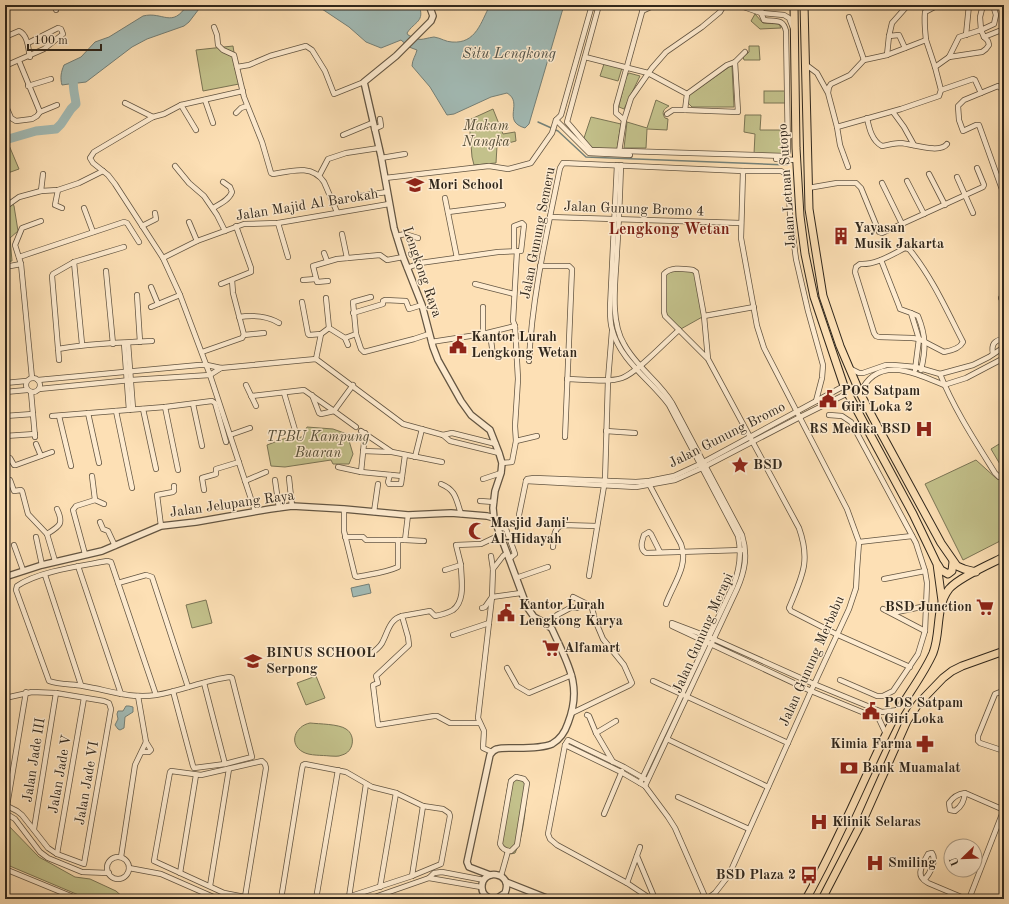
<svg xmlns="http://www.w3.org/2000/svg" width="1009" height="904" font-family="'Old Standard TT',serif">
<rect width="100%" height="100%" fill="#fde0b5"/>
<filter id="stains"><feTurbulence type="fractalNoise" baseFrequency=".005" numOctaves="4"/><feColorMatrix values="0 0 0 0 .2 0 0 0 0 .09 0 0 0 0 .02 0 0 0 .5 -.17"/></filter>
<radialGradient id="worn" r=".72"><stop offset=".6" stop-color="#630" stop-opacity="0"/><stop offset="1" stop-color="#630" stop-opacity=".3"/></radialGradient>
<g fill="#c3c18b" stroke="#7a7454">
<polygon points="755,14 763,23 779,24 781,28 760,29 751,21"/>
<polygon points="233,46 239,84 203,91 196,50"/>
<polygon points="749,46 759,46 760,60 744,60 743,57 749,52"/>
<polygon points="604,64 622,68 618,81 600,76"/>
<polygon points="732,66 734,107 692,107 687,102 689,95 729,67"/>
<polygon points="629,73 640,76 624,109 619,107 619,105 626,77"/>
<rect x="764" y="91" width="22" height="12"/>
<path d="M656 100 669 106C664 109 661 112 665 118L668 119 667 130 647 129 646 148H624L627 122 647 128Z"/>
<polygon points="493,109 503,134 515,132 516,141 497,146 496,163 474,165 472,157 469,120"/>
<polygon points="745,115 761,115 760,130 783,130 784,150 782,155 754,154 755,134 744,132"/>
<polygon points="591,117 621,124 617,149 591,148 584,138"/>
<polygon points="8,143 19,169 5,174 5,144"/>
<polygon points="11,200 14,206 18,231 10,238 12,261 5,262 5,204"/>
<polygon points="668,270 695,271 704,316 679,330 665,316 664,274"/>
<polygon points="307,427 333,429 347,434 353,454 349,464 333,464 331,460 285,467 271,466 267,445 283,439 302,437"/>
<polygon points="1004,441 1004,471 991,449"/>
<polygon points="976,460 997,479 1004,481 1004,539 963,560 925,484"/>
<polygon points="206,600 212,623 192,628 186,605"/>
<polygon points="316,676 325,698 306,705 297,683"/>
<path d="M310 723C319 724 339 724 346 729 356 735 354 752 342 755 338 757 334 756 330 756 322 755 310 756 303 752 288 744 295 726 310 723Z"/>
<path d="M515 775 522 776 527 780C527 800 524 836 515 853 505 856 503 852 498 844L509 779Z"/>
<polygon points="5,822 39,857 75,877 90,879 116,891 125,899 88,899 5,864"/>
</g>
<g fill="#a2bbb6" stroke="#748078">
<path d="M187 5H202L189 22 184 26 147 39 132 47 86 82 78 83 73 81 69 84 62 85C60 78 61 72 64 65L81 57 95 42 109 37 143 16C163 11 172 29 187 5Z"/>
<path d="M316 5H419C425 22 415 21 407 33L408 35C422 42 420 39 434 37 441 38 446 42 452 42 476 44 481 22 490 5H564L529 124 525 128C501 121 524 103 507 93L491 97 454 114 447 115 430 87 412 66C412 60 416 55 417 50L409 47 401 40 381 48 366 42 349 27Z"/>
<polygon points="369,584 371,593 353,597 351,588"/>
<polygon points="126,706 129,706 133,707 133,712 125,717 124,728 120,730 118,729 115,725 118,719 117,714 118,711 123,711"/>
</g>
<g fill="none" stroke-linecap="round" stroke-linejoin="round">
<polyline stroke="#748078" stroke-width="1.5" points="538,122 558,131 586,157 787,165"/>
<path stroke="#a2bbb6" stroke-width="9" d="M5 140 36 131 56 129 61 124 71 109 76 104C75 93 69 79 79 71"/>
<g stroke="#635542" stroke-width="6">
<g id="minor">
<polyline points="54,5 56,10"/>
<path d="M599 5 567 122 591 150 785 156 788 152 786 31C783 18 776 22 764 20L761 13 762 5"/>
<polyline points="738,5 761,13 784,15 789,18 793,28"/>
<polyline points="758,5 762,7 785,5"/>
<polyline points="983,5 980,17 981,30 994,24 996,15 993,5"/>
<polyline points="5,8 12,5"/>
<polyline points="642,11 655,5"/>
<polyline points="849,17 864,60"/>
<path d="M214 27 217 35 218 45 223 50 234 55 244 97 262 142 271 173 273 174C291 171 312 164 324 182L337 212"/>
<polyline points="966,35 969,5"/>
<path d="M5 37 19 31C28 35 28 48 30 57"/>
<path d="M926 40C925 30 924 22 925 12L938 5"/>
<polyline points="905,48 899,35 889,36 892,23 908,5"/>
<polyline points="887,55 889,36"/>
<polyline points="585,57 648,73 687,94 685,110"/>
<polyline points="949,57 982,52 986,49 989,45 988,41 984,37"/>
<polyline points="19,61 40,112"/>
<polyline points="735,62 745,52"/>
<polyline points="805,64 817,73 828,93 837,127 901,109 939,96 941,90 935,67 926,40 887,55 864,60 850,75 831,84 829,87 828,93"/>
<polyline points="5,66 44,49 63,34 61,29 58,28 28,43"/>
<polyline points="237,67 249,65 270,56 306,46 312,50 325,71 334,94 364,82"/>
<polyline points="935,67 949,57 959,37 981,30 984,37 1004,29"/>
<polyline points="28,86 51,79"/>
<polyline points="941,90 973,79 975,80 981,93 998,86 1004,91"/>
<polyline points="243,91 181,105 164,114 153,117 94,152 90,158 93,163 108,175 115,184 163,258 180,295 210,375 255,511"/>
<polyline points="981,93 964,100 958,106 959,120 963,131 976,125 979,125 1004,195"/>
<polyline points="205,100 213,123"/>
<polyline points="125,103 153,117"/>
<polyline points="5,104 11,118 16,121 32,119 37,116 40,112 57,105"/>
<polyline points="181,105 196,130"/>
<polyline points="893,112 904,127 914,145"/>
<polyline points="236,113 241,108 247,106"/>
<polyline points="667,114 673,110 685,110 738,112 735,62 727,65 687,94"/>
<path d="M867 118C869 128 872 141 882 146 888 145 895 143 901 143 912 144 940 154 947 144"/>
<polyline points="556,120 589,153 630,155"/>
<polyline points="624,120 616,113 616,106 644,5"/>
<polyline points="837,127 840,145 848,167"/>
<polyline points="374,129 381,126 380,119"/>
<polyline points="343,135 372,123"/>
<polyline points="619,152 624,120 631,98 652,68 666,52 702,27 720,12 724,5"/>
<polyline points="381,158 405,154"/>
<polyline points="776,159 797,160"/>
<path d="M617 165 610 308C610 315 610 322 612 329 620 361 651 380 669 405L738 536C742 554 740 569 733 586L640 783"/>
<path d="M621 165C620 194 619 222 617 251 616 279 609 319 624 344 636 367 659 381 672 403L742 535C748 555 745 571 737 589L645 786"/>
<polyline points="175,166 189,183 204,196 217,215 225,231"/>
<polyline points="929,174 945,205"/>
<polyline points="319,176 328,159 346,153 379,148"/>
<polyline points="957,177 973,213"/>
<polyline points="385,178 489,166 508,169 531,163 552,133 556,120 561,115 592,5"/>
<polyline points="907,181 924,214"/>
<polyline points="882,183 902,224"/>
<polyline points="808,188 837,183 856,183 861,188 879,232 882,233 983,187 984,185 977,168"/>
<polyline points="58,190 55,205 62,208"/>
<polyline points="41,191 43,174"/>
<polyline points="359,196 387,192"/>
<polyline points="445,198 457,258"/>
<polyline points="5,207 19,197 41,191 58,190 79,183 103,171"/>
<polyline points="84,208 93,232"/>
<path d="M213 208C220 204 229 200 232 192L230 187 223 182"/>
<polyline points="448,212 503,205"/>
<polyline points="550,217 741,223"/>
<polyline points="189,222 197,241"/>
<polyline points="278,223 288,257"/>
<polyline points="142,226 156,219 155,213"/>
<polyline points="342,234 347,258"/>
<polyline points="396,236 405,234 418,238"/>
<path d="M905 248 909 249C932 277 947 311 963 342 960 348 950 351 944 352L919 339 912 338 879 337 876 336 874 333 855 272 856 267 860 264C876 265 891 255 905 248Z"/>
<polyline points="324,253 327,261"/>
<polyline points="19,257 124,222 127,223 139,242"/>
<polyline points="163,258 197,241 244,224 278,223 389,204"/>
<polyline points="881,260 899,306 900,309 911,313 919,339 915,370"/>
<polyline points="74,262 82,344"/>
<polyline points="540,266 569,266 572,269 565,437"/>
<polyline points="5,267 21,264"/>
<polyline points="407,268 420,263 498,252 521,251 524,225 522,223 514,226 514,251"/>
<polyline points="106,271 113,344"/>
<polyline points="232,280 233,293 244,335"/>
<polyline points="303,280 316,279"/>
<polyline points="328,281 317,282 313,266 337,259 380,255 387,260 403,257"/>
<polyline points="221,284 251,272 251,268 236,226"/>
<polyline points="475,284 514,294"/>
<polyline points="151,287 158,304"/>
<polyline points="137,295 140,342"/>
<polyline points="326,298 329,328 345,338 348,345"/>
<polyline points="1001,298 1004,298"/>
<polyline points="302,302 308,334 309,335 321,334 329,328"/>
<polyline points="151,307 180,295"/>
<polyline points="483,307 483,334"/>
<polyline points="353,313 383,304 383,301 385,300 406,301 409,309 422,305"/>
<path d="M911 313 918 316C926 336 926 349 921 370"/>
<polyline points="704,316 754,307"/>
<path d="M239 317C252 315 268 316 279 323"/>
<polyline points="490,333 493,355"/>
<polyline points="356,334 361,349 364,352 414,339 429,334"/>
<polyline points="345,338 356,334 353,302 371,297"/>
<polyline points="431,342 483,334 515,326"/>
<polyline points="124,343 129,410"/>
<polyline points="128,343 133,409"/>
<path d="M58 349C89 343 120 343 152 341"/>
<polyline points="202,352 242,338 244,335 264,333"/>
<path d="M993 354C991 344 994 341 1004 338"/>
<polyline points="316,359 321,334"/>
<path d="M708 359 704 316 696 272 693 270C684 269 671 266 664 274V312L665 316 708 359 799 528C811 562 802 576 789 608L791 611 838 635 910 667"/>
<polyline points="59,360 52,276 53,274 74,262 124,247"/>
<path d="M529 361C532 296 547 232 560 168L563 163 743 171H781L788 175 790 214 796 259 808 311 823 365 822 378 816 401"/>
<polyline points="851,369 859,373 863,373 886,365 893,365 916,367 940,374 973,365 989,357 1004,347"/>
<path d="M940 374C954 409 975 441 995 473L999 477H1004"/>
<circle cx="33" cy="385" r="7"/>
<polyline points="32,378 21,264 15,245 22,228 41,221"/>
<path d="M567 379C583 379 608 383 622 378 637 373 666 341 679 330"/>
<polyline points="38,380 199,365 207,365 221,368 316,359 403,424 443,435 450,441 499,453"/>
<polyline points="5,383 26,381"/>
<polyline points="246,385 256,406"/>
<polyline points="39,389 131,380 210,375 221,368"/>
<polyline points="5,392 27,390"/>
<polyline points="31,392 35,437"/>
<polyline points="284,393 295,430"/>
<path d="M860 393C878 354 915 373 944 385L966 378 1004 358"/>
<polyline points="312,395 319,413 321,414 334,411 356,427"/>
<polyline points="251,396 304,390 334,411 353,385"/>
<polyline points="193,404 202,446"/>
<polyline points="165,407 178,470"/>
<polyline points="143,409 156,469"/>
<polyline points="116,411 132,488"/>
<polyline points="88,413 99,463"/>
<polyline points="829,415 842,416 851,422 916,543 925,571 927,583 925,631 918,654 893,691 883,696 877,696 840,680"/>
<polyline points="5,416 33,414"/>
<polyline points="52,416 165,407 212,401 215,403 226,442"/>
<polyline points="59,416 71,466"/>
<polyline points="361,431 392,452 442,462"/>
<polyline points="606,431 635,433"/>
<polyline points="230,435 250,428"/>
<polyline points="443,435 452,433 496,444"/>
<polyline points="5,436 35,434"/>
<polyline points="516,441 537,436"/>
<polyline points="36,444 41,456"/>
<polyline points="363,451 391,452"/>
<polyline points="415,457 422,429"/>
<polyline points="5,458 10,458 14,465 16,465 52,452"/>
<polyline points="502,463 512,462 516,441 515,426 518,379 515,326 513,321 517,251"/>
<polyline points="338,467 361,472 402,476"/>
<polyline points="361,472 365,433"/>
<polyline points="390,475 388,482 389,484 401,484 405,455"/>
<polyline points="92,476 95,500"/>
<polyline points="289,478 292,506"/>
<polyline points="483,479 501,473"/>
<polyline points="10,480 14,491 21,490 22,491 28,514 47,534 55,561"/>
<polyline points="275,480 279,508"/>
<polyline points="245,481 266,472"/>
<polyline points="526,481 636,487 675,480 702,468 800,417 848,393"/>
<polyline points="526,481 527,479 534,478 636,482 649,481 674,476 700,464 844,386"/>
<path d="M441 484C456 490 456 499 461 514"/>
<path d="M649 484 681 544C689 566 673 584 666 604"/>
<polyline points="204,490 202,478 216,474 216,469 239,462"/>
<polyline points="480,501 494,502"/>
<path d="M344 509V531L355 576 357 577C371 574 385 573 398 567V540H405L408 515"/>
<polyline points="374,512 378,484"/>
<polyline points="519,515 526,481"/>
<polyline points="100,522 103,529 108,531 115,546"/>
<polyline points="161,526 157,495 173,492 174,491 174,486"/>
<polyline points="498,528 503,528 506,529 514,551 515,554 509,559"/>
<path d="M47 534C60 526 64 524 57 509"/>
<polyline points="36,537 42,565"/>
<polyline points="345,537 363,537 366,540 398,540"/>
<polyline points="405,540 424,541"/>
<polyline points="859,542 912,536"/>
<polyline points="14,545 23,570"/>
<path d="M553 547C554 538 553 529 562 525L597 526"/>
<path d="M660 552 651 534 649 532 644 535C642 541 639 549 646 553L742 550"/>
<polyline points="85,554 73,510 76,506 95,500 104,504"/>
<polyline points="491,556 493,569 492,597 478,718 484,731 483,748 492,752"/>
<path d="M461 565C461 579 466 600 453 610 448 613 440 615 435 616L430 611 402 616 408 637 409 645 376 676 378 683 373 685 378 725 434 716H437L450 723H479"/>
<polyline points="78,566 121,694"/>
<polyline points="493,569 503,556 507,553"/>
<polyline points="445,570 461,565 456,545 481,544 500,535"/>
<polyline points="45,575 81,685"/>
<polyline points="589,576 605,480 608,380 612,331"/>
<polyline points="516,578 548,567"/>
<polyline points="884,579 925,571"/>
<polyline points="118,583 146,575 152,577 188,687"/>
<polyline points="482,608 485,607 492,597 521,593"/>
<polyline points="883,609 925,631"/>
<polyline points="892,613 926,606"/>
<polyline points="548,626 557,620 557,615 572,607 577,608 587,604"/>
<polyline points="453,635 489,623"/>
<path d="M370 655C374 651 381 647 383 641 388 631 390 619 402 616"/>
<polyline points="507,668 517,686 529,693 572,675"/>
<polyline points="653,681 788,743"/>
<polyline points="204,683 225,764"/>
<polyline points="1004,693 1000,692 995,694 978,736 978,741 980,743 1004,751"/>
<path d="M156 695 111 562 107 561C81 566 39 571 17 586L16 590 49 681C60 685 72 684 83 686 108 690 130 699 156 695 181 691 205 680 230 677L232 678 252 757 225 764 194 768 193 766 173 691"/>
<polyline points="5,698 32,692 56,693 104,701 109,703 111,709 84,864 57,854 48,848 22,815 17,811 5,805"/>
<polyline points="572,713 630,685 632,683 624,665 603,639 595,620 592,608 589,605 573,597"/>
<polyline points="587,715 589,716 596,733 613,762"/>
<polyline points="596,733 616,721"/>
<polyline points="886,734 879,719 811,691 672,626 672,623 709,637 814,684 882,712 898,710"/>
<polyline points="667,739 768,787"/>
<polyline points="565,745 621,772 645,786 668,817 675,828 706,899"/>
<polyline points="142,752 149,752 151,750 146,742"/>
<path d="M516 777 524 779 527 783 517 845 511 851C506 851 502 849 500 844L511 781Z"/>
<polyline points="645,779 624,767 568,740 565,745 548,834 550,839 557,845 627,883 651,899"/>
<path d="M965 793C964 801 962 806 955 811L950 810 949 803C953 797 957 794 965 793L1004 810"/>
<polyline points="678,797 749,829"/>
<polyline points="7,806 26,692"/>
<polyline points="5,813 15,819 40,852 48,858 82,872 109,873"/>
<polyline points="604,814 622,771"/>
<polyline points="34,829 56,693"/>
<polyline points="57,854 84,698"/>
<polyline points="637,856 655,899"/>
<polyline points="121,857 135,765 146,742 138,696"/>
<circle cx="118" cy="868" r="11"/>
<polyline points="129,868 161,874 218,899"/>
<polyline points="5,869 78,899"/>
<polyline points="180,873 196,775"/>
<polyline points="412,876 423,806"/>
<polyline points="501,876 508,851"/>
<polyline points="429,878 481,887"/>
<path d="M924 880C930 874 937 860 932 853L928 854C925 860 916 873 923 879 924 881 926 881 928 883L966 899"/>
<polyline points="627,883 640,847"/>
<polyline points="210,886 229,769"/>
<polyline points="380,887 396,793"/>
<polyline points="245,897 266,768 265,764 262,761 201,775 171,771 170,772 154,861 224,893 255,899"/>
<polyline points="349,897 366,784"/>
<polyline points="281,899 302,769 303,765 305,764 346,772 372,787 396,793 423,806 443,809 449,813 450,816 441,864 412,876 342,899"/>
<polyline points="316,899 338,770"/>
<polyline points="369,899 429,878 434,873 442,872 484,880"/>
<polyline points="707,899 715,893 729,875 811,691 849,609 856,588 857,569 859,542 847,509 764,348 757,326 741,238 743,171"/>
<polyline points="969,899 1004,809"/>
</g>
</g>
<g stroke="#635542" stroke-width="8">
<g id="tertiary">
<path d="M429 5 433 16 431 21 396 56 364 82 381 156 394 228 403 257 422 305 433 347 438 360 461 401 471 415 490 430 499 453 502 463 501 473 495 491 493 508 494 518 527 607 534 617 545 623 552 629C567 663 583 685 568 723 565 732 561 739 552 744 540 749 521 748 509 748 505 748 500 748 497 749 493 750 492 752 490 755L467 862 469 867 490 875"/>
<polyline points="5,577 42,565 102,551 161,526 196,522 270,509 292,506 344,509 408,515 451,513 487,516 494,518"/>
<polyline points="506,882 549,899"/>
<path d="M492 899C486 897 482 894 482 888 480 868 514 871 505 893L496 899"/>
</g>
</g>
<g stroke="#30271c" stroke-width="9">
<g id="primary">
<polyline points="794,5 796,148 800,216 805,254 814,297 844,386 913,514 937,564 942,601"/>
<polyline points="804,5 809,209 823,296 840,346 860,393 873,418 941,543 957,566 964,569 976,572"/>
<polyline points="938,565 941,570 948,574 952,571 953,562"/>
<path d="M806 899C838 843 862 782 891 724 903 700 922 678 933 653 941 633 935 607 949 589 958 578 990 564 1004 557"/>
<polyline points="822,899 864,818 907,721 918,704 943,678 952,671 962,666 1004,651"/>
</g>
</g>
<use href="#minor" stroke="#feebcf" stroke-width="4.5"/>
<use href="#tertiary" stroke="#feebcf" stroke-width="5.5"/>
<use href="#primary" stroke="#fde0b5" stroke-width="7"/>
</g>
<defs>
<g id="school-bare" transform="scale(1.38)"><path d="M0-5L7-2L0 1L-7-2ZM-4 1L0 2.5L4 1V4Q0 6-4 4Z" fill="#8f2418" stroke="#feebcf" stroke-width="2.5" paint-order="stroke"/></g>
<g id="building-bare" transform="scale(1.38)"><path d="M-4-6H4V6H1V3H-1V6H-4ZM-2.5-4.3h1.7v1.8h-1.7ZM.8-4.3h1.7v1.8H.8ZM-2.5-1h1.7V.8h-1.7ZM.8-1h1.7V.8H.8Z" fill="#8f2418" stroke="#feebcf" stroke-width="2.5" paint-order="stroke"/></g>
<g id="civic-bare" transform="scale(1.38)"><path d="M-.6-6.5H3V-4.5H.6V-3L4-1V1h2V6H-6V1h2V-1L-.6-3ZM-1.2 2.5V6h2.4V2.5Z" fill="#8f2418" stroke="#feebcf" stroke-width="2.5" paint-order="stroke"/></g>
<g id="hospital-bare" transform="scale(1.38)"><path d="M-5-5h3v3.5h4V-5h3V5h-3V1.5h-4V5h-3Z" fill="#8f2418" stroke="#feebcf" stroke-width="2.5" paint-order="stroke"/></g>
<g id="sight-bare" transform="scale(1.38)"><path d="M0-6L1.8-2.2L6-1.7L2.9 1.2L3.7 5.4L0 3.3L-3.7 5.4L-2.9 1.2L-6-1.7L-1.8-2.2Z" fill="#8f2418" stroke="#feebcf" stroke-width="2.5" paint-order="stroke"/></g>
<g id="mosque-bare" transform="scale(1.38)"><path d="M3.5-4.9A6 6 0 1 0 3.5 4.9A5 5 0 1 1 3.5-4.9Z" fill="#8f2418" stroke="#feebcf" stroke-width="2.5" paint-order="stroke"/></g>
<g id="supermarket-bare" transform="scale(1.38)"><path d="M-6-5.5h2.5l.6 2H6L4.5 2H-2.5L-4.4-4H-6ZM-1.5 3.2a1.3 1.3 0 1 0 .1 0ZM3 3.2a1.3 1.3 0 1 0 .1 0Z" fill="#8f2418" stroke="#feebcf" stroke-width="2.5" paint-order="stroke"/></g>
<g id="pharmacy-bare" transform="scale(1.38)"><path d="M-2-6h4v4h4v4h-4v4h-4v-4h-4v-4h4Z" fill="#8f2418" stroke="#feebcf" stroke-width="2.5" paint-order="stroke"/></g>
<g id="bank-bare" transform="scale(1.38)"><path d="M-6-4H6V4H-6ZM0-2.3a2.3 2.3 0 1 0 0 4.6a2.3 2.3 0 1 0 0-4.6Z" fill="#8f2418" stroke="#feebcf" stroke-width="2.5" paint-order="stroke"/></g>
<g id="bus-bare" transform="scale(1.38)"><path d="M-5-6H5V4H4V6H2V4H-2V6H-4V4H-5ZM-3.5-4V0h7V-4ZM-3.5 1.2v1.5H-2V1.2ZM2 1.2v1.5H3.5V1.2Z" fill="#8f2418" stroke="#feebcf" stroke-width="2.5" paint-order="stroke"/></g>
</defs>
<g fill-rule="evenodd">
<use href="#school-bare" x="415" y="185"/>
<use href="#building-bare" x="841" y="236"/>
<use href="#civic-bare" x="458" y="345"/>
<use href="#civic-bare" x="828" y="399"/>
<use href="#hospital-bare" x="924" y="429"/>
<use href="#sight-bare" x="740" y="465"/>
<use href="#mosque-bare" x="477" y="531"/>
<use href="#supermarket-bare" x="985" y="607"/>
<use href="#civic-bare" x="506" y="613"/>
<use href="#supermarket-bare" x="551" y="648"/>
<use href="#school-bare" x="253" y="661"/>
<use href="#civic-bare" x="871" y="711"/>
<use href="#pharmacy-bare" x="925" y="744"/>
<use href="#bank-bare" x="849" y="768"/>
<use href="#hospital-bare" x="819" y="822"/>
<use href="#hospital-bare" x="875" y="863"/>
<use href="#bus-bare" x="809" y="875"/>
</g>
<g text-anchor="middle" dominant-baseline="central" stroke-width="3" stroke-linejoin="round" paint-order="stroke">
<g font-size="14" font-style="italic" fill="#554e38" stroke="#feebcf">
<text x="486" y="126">Makam<tspan x="486" dy="16">Nangka</tspan></text>
<text x="318" y="437">TPBU Kampung<tspan x="318" dy="16">Buaran</tspan></text>
</g>
<g font-size="14" font-weight="bold" fill="#30271c" stroke="#feebcf" text-anchor="start">
<text x="428" y="185">Mori School</text>
<text x="854" y="228">Yayasan<tspan x="854" dy="16">Musik Jakarta</tspan></text>
<text x="471" y="337">Kantor Lurah<tspan x="471" dy="16">Lengkong Wetan</tspan></text>
<text x="841" y="391">POS Satpam<tspan x="841" dy="16">Giri Loka 2</tspan></text>
<text x="911" y="429" text-anchor="end">RS Medika BSD</text>
<text x="753" y="465">BSD</text>
<text x="490" y="523">Masjid Jami'<tspan x="490" dy="16">Al-Hidayah</tspan></text>
<text x="519" y="605">Kantor Lurah<tspan x="519" dy="16">Lengkong Karya</tspan></text>
<text x="972" y="607" text-anchor="end">BSD Junction</text>
<text x="564" y="648">Alfamart</text>
<text x="266" y="653">BINUS SCHOOL<tspan x="266" dy="16">Serpong</tspan></text>
<text x="884" y="703">POS Satpam<tspan x="884" dy="16">Giri Loka</tspan></text>
<text x="912" y="744" text-anchor="end">Kimia Farma</text>
<text x="862" y="768">Bank Muamalat</text>
<text x="832" y="822">Klinik Selaras</text>
<text x="888" y="863">Smiling</text>
<text x="796" y="875" text-anchor="end">BSD Plaza 2</text>
</g>
<g font-size="14" fill="#30271c" stroke="#feebcf">
<text transform="translate(787 186) rotate(-94)">Jalan Letnan Sutopo</text>
<text transform="translate(307 205) rotate(-9)">Jalan Majid Al Barokah</text>
<text transform="translate(634 209) rotate(2)">Jalan Gunung Bromo 4</text>
<text transform="translate(538 233) rotate(-79)">Jalan Gunung Semeru</text>
<text transform="translate(422 272) rotate(71)">Lengkong Raya</text>
<text transform="translate(727 435) rotate(-27)">Jalan Gunung Bromo</text>
<text transform="translate(232 504) rotate(-8)">Jalan Jelupang Raya</text>
<text transform="translate(703 633) rotate(-66)">Jalan Gunung Merapi</text>
<text transform="translate(812 661) rotate(-66)">Jalan Gunung Merbabu</text>
<text transform="translate(34 760) rotate(-81)">Jalan Jade III</text>
<text transform="translate(60 774) rotate(-80)">Jalan Jade V</text>
<text transform="translate(87 783) rotate(-80)">Jalan Jade VI</text>
</g>
<g font-size="15" font-style="italic" fill="#52534a" stroke="#feebcf">
<text x="509" y="54">Situ Lengkong</text>
</g>
<g font-size="16" font-weight="bold" fill="#7a1f14" stroke="#feebcf">
<text x="669" y="230">Lengkong Wetan</text>
</g>
</g>
<rect width="1009" height="904" fill="none" stroke="#fde0b5" stroke-width="20"/>
<rect x="6" y="6" width="997" height="892" fill="none" stroke="#30271c" stroke-width="2"/>
<rect x="10" y="10" width="989" height="884" fill="none" stroke="#30271c"/>
<g transform="translate(963 858) rotate(247)"><circle r="19" fill="#feebcf" stroke="#ac9d87"/>
<path d="M0-3L7 15L0 10L-7 15Z" fill="#8f2418"/>
<text y="-6" font-size="11" font-weight="bold" text-anchor="middle" fill="#30271c">U</text>
</g>
<path d="M28 44v6h73v-6" fill="none" stroke="#30271c" stroke-width="2"/>
<text x="34" y="44" font-size="12" fill="#30271c" stroke="#feebcf" stroke-width="3" paint-order="stroke">100 m</text>
<rect width="100%" height="100%" filter="url(#stains)"/>
<rect width="100%" height="100%" fill="url(#worn)"/>
</svg>
